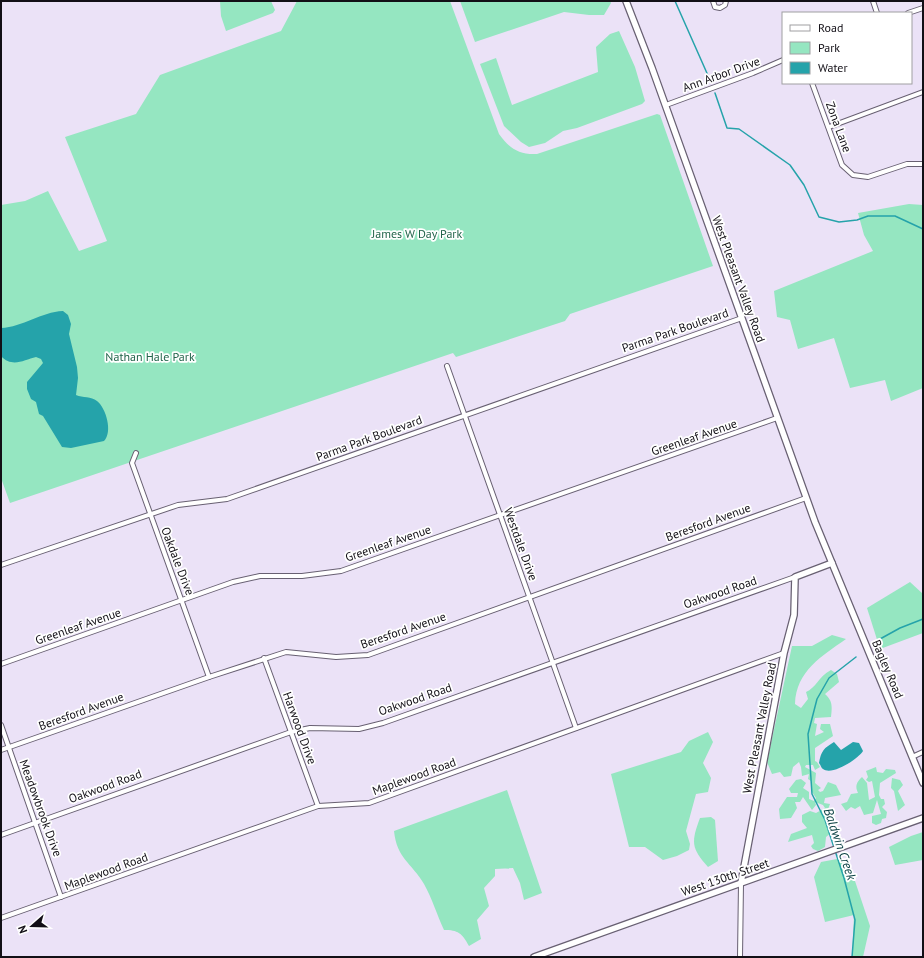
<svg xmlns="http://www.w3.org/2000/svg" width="924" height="958" font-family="'PT Sans',sans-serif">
<rect width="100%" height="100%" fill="#ebe2f7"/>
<g fill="#95e6c1">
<polygon points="220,1 271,1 275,10 273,13 226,31 221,16"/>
<path d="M297 1H450L499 134C509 148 519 155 537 154L657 114 660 115 713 266 570 314 565 321 456 357 453 353 10 503 1 478V205L25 201 48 191 79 251 107 241 65 137 136 114 160 75 281 31Z"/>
<polygon points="460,1 610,1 611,3 604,15 589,15 564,12 475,42"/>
<polygon points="619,31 635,67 645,101 642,104 577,128 563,131 545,143 529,147 521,142 504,126 480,64 496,58 512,105 598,72 596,47 610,34"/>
<polygon points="909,204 923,205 923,388 891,401 885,380 850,388 834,338 798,349 790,320 777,317 774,291 873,251 864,235 858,213"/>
<polygon points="910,582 923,594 923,633 880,649 867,608"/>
<path d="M832 635 846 639C822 656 796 671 795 704L801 708 808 699 806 692C816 688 818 677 831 670L837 674 839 682 825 694C833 701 832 707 831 717L815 718 814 723 817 724 815 736 824 732 820 729 821 724H830L833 736 815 748V761L817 762 820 767 815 770 813 765H806L805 767 816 773 815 783 821 788 818 790 820 792 823 791 828 782 836 785 841 795 825 798 824 803 830 804 827 812 833 815 830 821 838 837 833 839 831 833 826 837 825 847 818 851 813 849 811 846 814 843 812 835 788 842 791 834 807 828 802 822V815L810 811 816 813 825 808 823 805 815 802 816 805 812 810 803 797 800 802H795L797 808 791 818 780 819 779 809 787 797H797L798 793H791L789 789 796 780 801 779 806 783 803 788 809 792V799L814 801 816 798 812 792 811 781 808 779 809 774 802 776 801 767 799 762 793 767 791 776 784 777 780 772 772 774 767 762 792 646H812Z"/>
<polygon points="708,732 713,742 703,763 711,778 708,792 696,794 686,831 690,844 689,850 677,856 663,860 645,847 629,847 611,774 681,752 689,741"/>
<path d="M876 767 877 772 883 773 886 769 895 770 896 773 880 783 879 795 881 799H884L885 804 882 807 887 812 886 818 882 819 881 823 876 825 872 823V816L881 814 877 800 873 813 864 815 860 806 855 809 851 807 846 811 841 804 847 802 851 794 858 793C855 786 856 783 862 777L867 783 869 800 875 797 872 781 869 782 866 780 868 777 866 771Z"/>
<polygon points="892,778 900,780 903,785 898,791 905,805 898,811 894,791 891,788"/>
<path d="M507 790 542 893 524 900 520 883 513 868 495 869V876L484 888 489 906 477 920 481 939 469 946C462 933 458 930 444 930 437 915 432 898 424 884 411 862 397 859 394 831Z"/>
<path d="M711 817 715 820 718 861 708 867C691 848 691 842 700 818Z"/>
<polygon points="923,832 923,860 895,865 889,847 911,836"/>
<polygon points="837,859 838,860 845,859 849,863 870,926 863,957 852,957 854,915 825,922 814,877 821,862"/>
</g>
<g fill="#25a3aa">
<path d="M63 311 68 315 71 324 69 334 77 367 78 378 76 395C83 398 91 396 97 401 106 408 113 432 104 441L71 448 62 447 43 416 39 414 36 402 31 399 27 389V382L43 363 41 359 36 357C24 360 12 368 1 356V328C23 327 41 312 63 311Z"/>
<path d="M834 742 841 750 853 742 859 743 863 751C858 759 832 776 823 769 821 768 821 765 819 763 821 751 824 748 834 742Z"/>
</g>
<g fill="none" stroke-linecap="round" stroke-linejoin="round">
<g stroke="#25a3aa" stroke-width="1.5">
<polyline points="675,1 710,80"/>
<polyline points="715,93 727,128 739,129 790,165 804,185 819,217 839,222 857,220 868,216 895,216 923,229"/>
<polyline points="880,639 900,628 923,619"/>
<polyline points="852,957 855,920 844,878 825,820 812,794 808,734 817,699 829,678 856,657"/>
</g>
<g stroke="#686072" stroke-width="6">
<g id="street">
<polyline points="713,1 715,7 720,8 725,5 726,1"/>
<polyline points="873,1 877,13"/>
<polyline points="908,13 923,8"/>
<polyline points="812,83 842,165 853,175 868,177 907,164 923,164"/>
<polyline points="666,105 753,73 783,60"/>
<polyline points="829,127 923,92"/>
<polyline points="447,366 576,728"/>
<polyline points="136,453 132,463 209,677"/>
<polyline points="1,565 178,505 227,499 742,318"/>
<polyline points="264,658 318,806"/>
<polyline points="1,664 233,582 260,576 302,576 341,571 777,418"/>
<polyline points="1,725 61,897"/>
<polyline points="1,750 209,677 286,652 336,657 368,655 806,498"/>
<polyline points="912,757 923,752"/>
<polyline points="1,835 291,732 310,728 359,729 383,723 795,577"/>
<polyline points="1,918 318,806 369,803 784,653"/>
<polyline points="740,957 741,883"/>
</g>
</g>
<g stroke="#686072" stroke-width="8">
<g id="secondary">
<polyline points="626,1 652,68 815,522 923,783"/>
<polyline points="741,883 784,653 794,615 795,577 832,563"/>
<polyline points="534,957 923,818"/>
</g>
</g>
<use href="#street" stroke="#fff" stroke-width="4"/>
<use href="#secondary" stroke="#fff" stroke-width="5.5"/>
</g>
<g text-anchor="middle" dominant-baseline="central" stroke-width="3.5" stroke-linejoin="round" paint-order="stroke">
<g font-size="12" fill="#120f16" stroke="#fff">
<text transform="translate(721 74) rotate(-20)">Ann Arbor Drive</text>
<text transform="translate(839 127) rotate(70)">Zona Lane</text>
<text transform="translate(739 279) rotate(70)">West Pleasant Valley Road</text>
<text transform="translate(675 330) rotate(-19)">Parma Park Boulevard</text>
<text transform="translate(694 437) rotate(-19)">Greenleaf Avenue</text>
<text transform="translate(369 438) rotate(-20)">Parma Park Boulevard</text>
<text transform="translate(708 522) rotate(-20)">Beresford Avenue</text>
<text transform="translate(388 543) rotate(-19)">Greenleaf Avenue</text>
<text transform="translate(521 544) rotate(70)">Westdale Drive</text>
<text transform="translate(178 561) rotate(69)">Oakdale Drive</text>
<text transform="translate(720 592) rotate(-19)">Oakwood Road</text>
<text transform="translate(78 626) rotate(-19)">Greenleaf Avenue</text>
<text transform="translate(403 630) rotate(-19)">Beresford Avenue</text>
<text transform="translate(888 669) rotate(67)">Bagley Road</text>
<text transform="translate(415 699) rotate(-19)">Oakwood Road</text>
<text transform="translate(81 711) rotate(-20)">Beresford Avenue</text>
<text transform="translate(300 728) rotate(70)">Harwood Drive</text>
<text transform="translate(759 728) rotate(-79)">West Pleasant Valley Road</text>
<text transform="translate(414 776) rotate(-20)">Maplewood Road</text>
<text transform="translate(105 786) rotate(-20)">Oakwood Road</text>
<text transform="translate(41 808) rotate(70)">Meadowbrook Drive</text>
<text transform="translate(106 871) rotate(-20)">Maplewood Road</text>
<text transform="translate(725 877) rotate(-19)">West 130th Street</text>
</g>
<g font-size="12" fill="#21644a" stroke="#fff">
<text x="417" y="233">James W Day Park</text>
<text x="150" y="356">Nathan Hale Park</text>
</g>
<g font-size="13" font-style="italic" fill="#0c4245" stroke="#fff">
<text transform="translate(840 844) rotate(71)">Baldwin Creek</text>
</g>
</g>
<rect width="924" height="958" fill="none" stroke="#120f16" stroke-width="4"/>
<rect x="782" y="12" width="130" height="72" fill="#ffffff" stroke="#a09fa2"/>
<rect x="790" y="25" width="20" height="6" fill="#ffffff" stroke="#a09fa2"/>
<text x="818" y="32" font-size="12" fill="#120f16">Road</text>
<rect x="790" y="42" width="20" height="12" fill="#95e6c1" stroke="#a09fa2"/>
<text x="818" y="52" font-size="12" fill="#120f16">Park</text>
<rect x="790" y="62" width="20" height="12" fill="#25a3aa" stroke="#a09fa2"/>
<text x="818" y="72" font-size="12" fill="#120f16">Water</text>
<g transform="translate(32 926) rotate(250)" stroke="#ffffff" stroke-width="3" paint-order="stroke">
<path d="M0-3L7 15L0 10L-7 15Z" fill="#120f16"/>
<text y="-6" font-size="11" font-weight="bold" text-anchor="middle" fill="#120f16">N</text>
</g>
</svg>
